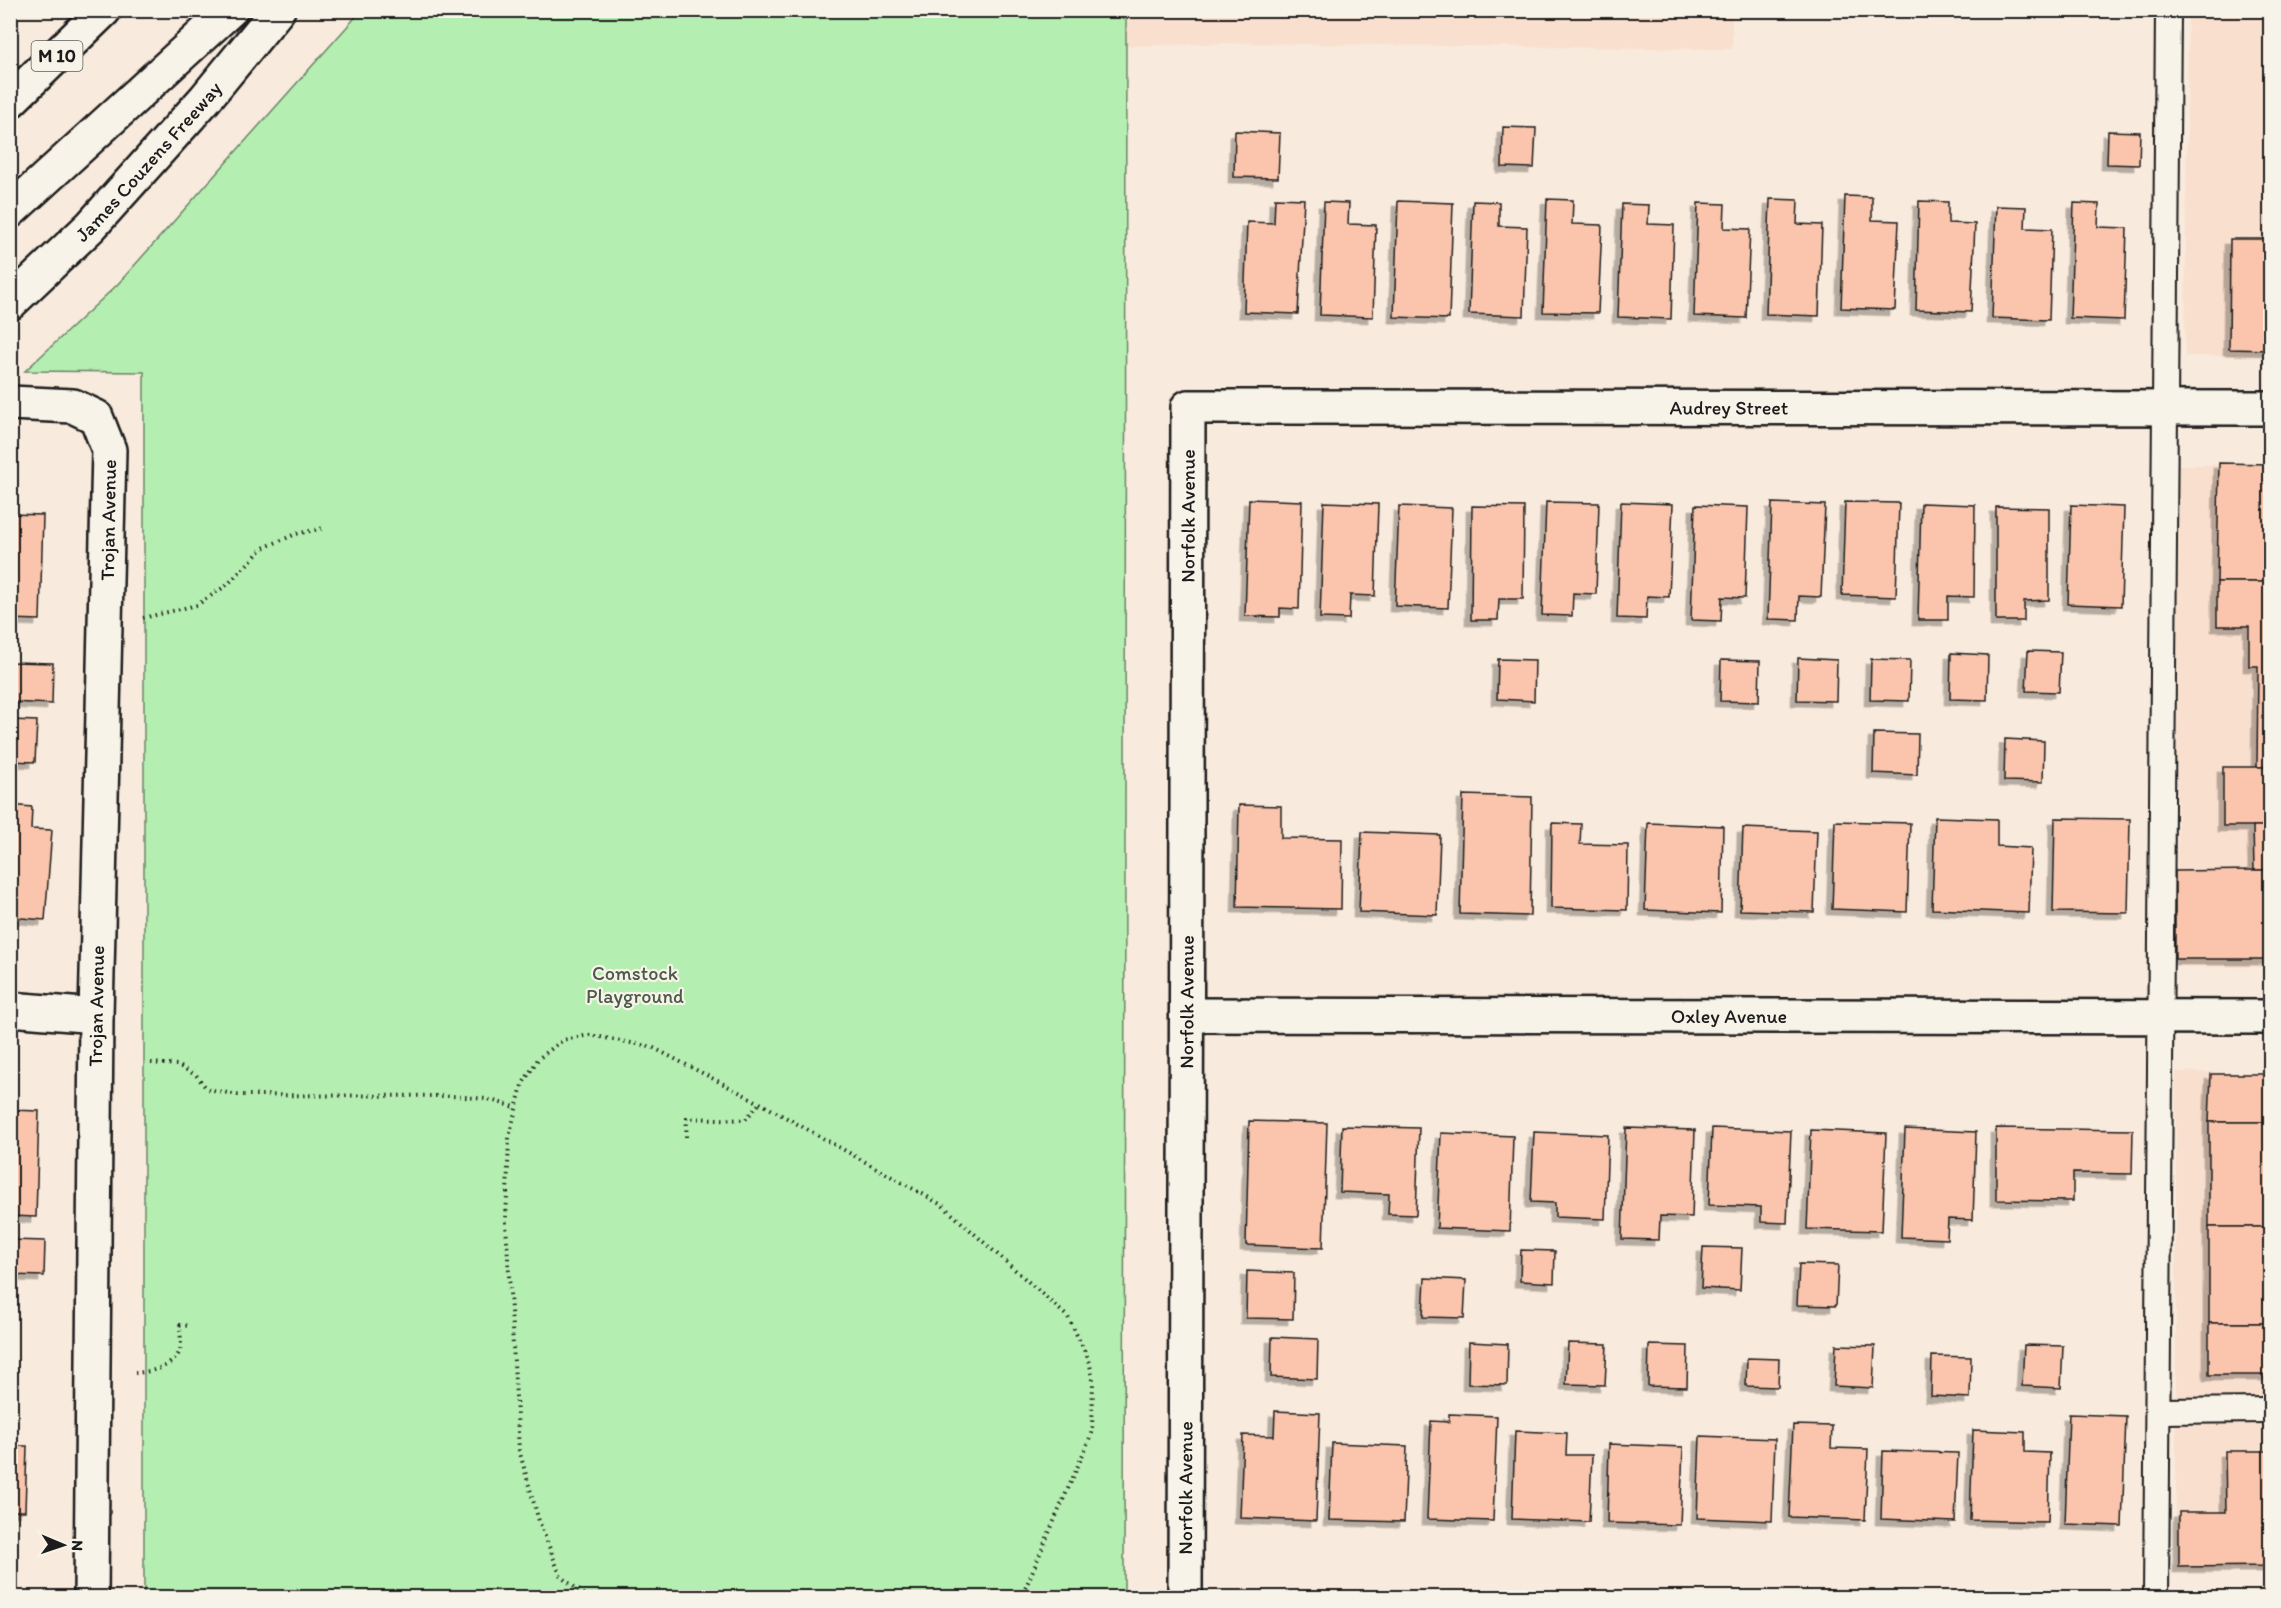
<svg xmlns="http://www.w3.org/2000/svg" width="2281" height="1608" font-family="Itim,sans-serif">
<defs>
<filter id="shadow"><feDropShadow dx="-5.5" dy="5.5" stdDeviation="0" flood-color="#0004"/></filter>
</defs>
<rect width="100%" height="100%" fill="#f8eadc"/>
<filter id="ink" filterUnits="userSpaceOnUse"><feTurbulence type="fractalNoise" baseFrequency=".0167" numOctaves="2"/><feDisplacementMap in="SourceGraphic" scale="12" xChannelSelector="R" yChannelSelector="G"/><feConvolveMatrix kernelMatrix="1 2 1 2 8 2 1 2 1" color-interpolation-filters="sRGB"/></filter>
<g filter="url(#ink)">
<g fill="#f9dfce">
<polygon points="1126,11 1732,11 1732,49 1228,43 1126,46"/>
<polygon points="2188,11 2270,11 2270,355 2185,356"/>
<polygon points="2178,465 2270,465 2270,967 2177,966"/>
<polygon points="2176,1072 2270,1073 2270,1570 2176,1570"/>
</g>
<polygon fill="#b5eeb1" stroke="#688566" stroke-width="1.5" points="361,11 1126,11 1124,1597 144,1597 144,372 25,371 117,285"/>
<g fill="#fac5ac" stroke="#1c1c1c" stroke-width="1.5" filter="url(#shadow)">
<polygon points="1503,127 1536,128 1534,168 1502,167"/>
<polygon points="1235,131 1280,133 1278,178 1234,177"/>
<polygon points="2108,131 2140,132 2139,165 2107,164"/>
<polygon points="1845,196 1872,197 1872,220 1899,221 1895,310 1841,308"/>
<polygon points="1275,198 1304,199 1298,314 1244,312 1247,222 1274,223"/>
<polygon points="1547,199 1573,200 1572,224 1602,225 1598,313 1543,312"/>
<polygon points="1770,199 1798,200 1797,224 1822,225 1819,316 1766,314"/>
<polygon points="1398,201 1453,203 1449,319 1394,317"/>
<polygon points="1473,201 1499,202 1499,226 1527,227 1524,316 1469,314"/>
<polygon points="1919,201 1948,202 1948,223 1975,224 1971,312 1916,310"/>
<polygon points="1324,202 1349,203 1348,224 1376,225 1373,317 1320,315"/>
<polygon points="1698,203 1725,204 1724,228 1750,229 1746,318 1694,316"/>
<polygon points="2074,203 2099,204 2098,227 2127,228 2124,320 2070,318"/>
<polygon points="1622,204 1649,205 1648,224 1674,225 1671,319 1618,317"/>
<polygon points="1996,206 2026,207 2025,228 2052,229 2049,320 1992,318"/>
<polygon points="2230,239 2270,239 2270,350 2229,349"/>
<polygon points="2219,463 2270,464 2270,582 2217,582"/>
<polygon points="1249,499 1302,501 1299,609 1280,608 1280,617 1245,616"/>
<polygon points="1324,502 1378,504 1375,596 1350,595 1349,619 1320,618"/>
<polygon points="1546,502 1599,503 1596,594 1573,593 1572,616 1542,615"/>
<polygon points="1621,502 1673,504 1669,597 1647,596 1646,619 1617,618"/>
<polygon points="1845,502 1899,503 1896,597 1842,595"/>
<polygon points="1772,503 1825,505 1821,597 1799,596 1798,620 1768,619"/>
<polygon points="1921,503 1975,505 1974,597 1948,596 1948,620 1918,620"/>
<polygon points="1695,505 1748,507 1745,598 1722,597 1721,621 1691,620"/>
<polygon points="2071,505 2124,507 2121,606 2068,604"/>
<polygon points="1399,506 1452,508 1448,608 1395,606"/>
<polygon points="1472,506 1524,507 1523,599 1499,599 1498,620 1471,620"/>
<polygon points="1996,507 2049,508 2049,600 2024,601 2024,621 1996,621"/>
<polygon points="10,514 43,515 40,620 10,619"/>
<polygon points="2217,582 2270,582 2270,767 2257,767 2258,666 2249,666 2249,626 2217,626"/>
<polygon points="2028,651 2061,652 2059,692 2026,691"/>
<polygon points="1951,653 1988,655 1987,700 1950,699"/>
<polygon points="1798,658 1837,660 1836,701 1797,700"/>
<polygon points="1498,659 1535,660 1534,701 1497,699"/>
<polygon points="1871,659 1910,660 1909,701 1870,700"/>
<polygon points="1721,660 1760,661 1759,702 1720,701"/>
<polygon points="11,662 53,663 52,704 10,702"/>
<polygon points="10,720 37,721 35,762 10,761"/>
<polygon points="1874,733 1918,734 1917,775 1873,773"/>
<polygon points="2005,739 2044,741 2043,782 2004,781"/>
<rect x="2223" y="767" width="47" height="59"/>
<polygon points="1463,795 1532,797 1530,916 1460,914"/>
<polygon points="10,805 32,807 31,829 52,830 45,920 10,917"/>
<polygon points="1239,805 1281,806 1281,838 1342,839 1341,909 1237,907"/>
<polygon points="1935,817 1997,819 1997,846 2031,848 2029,913 1932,909"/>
<polygon points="2055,818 2130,819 2128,913 2053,912"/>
<polygon points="1835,821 1910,823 1907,912 1832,909"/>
<polygon points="1552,823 1581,824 1580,844 1628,845 1627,910 1551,908"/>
<polygon points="1648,823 1723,826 1721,913 1645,910"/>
<polygon points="2253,826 2270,826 2270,870 2254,870"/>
<polygon points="1743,828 1817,831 1814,912 1740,910"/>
<polygon points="1362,832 1440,835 1437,915 1359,912"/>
<polygon points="2254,870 2270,870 2270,959 2175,959 2175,871"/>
<polygon points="2211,1074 2270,1074 2270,1122 2209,1122"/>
<polygon points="10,1110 39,1111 36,1217 10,1216"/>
<polygon points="1249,1121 1327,1123 1323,1248 1246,1245"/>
<rect x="2209" y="1122" width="61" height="105"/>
<polygon points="1342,1126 1419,1128 1416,1215 1388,1214 1389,1194 1340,1192"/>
<polygon points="1626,1128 1695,1130 1692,1217 1660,1216 1659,1240 1622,1239"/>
<polygon points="1712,1128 1791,1131 1787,1223 1761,1222 1761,1207 1709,1205"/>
<polygon points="1996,1128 2133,1130 2132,1174 2073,1173 2073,1201 1996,1200"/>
<polygon points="1905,1129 1976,1132 1973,1220 1948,1219 1947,1239 1901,1237"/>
<polygon points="1811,1130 1886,1133 1882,1231 1807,1229"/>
<polygon points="1534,1132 1608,1135 1605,1219 1555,1217 1555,1203 1531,1202"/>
<polygon points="1441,1133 1513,1136 1510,1231 1437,1228"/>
<rect x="2209" y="1227" width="61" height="96"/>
<polygon points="10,1240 45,1241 44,1276 10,1275"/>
<polygon points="1703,1247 1742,1248 1740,1290 1701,1288"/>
<polygon points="1521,1250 1555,1251 1554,1283 1520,1281"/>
<polygon points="1799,1264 1838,1265 1836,1306 1797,1305"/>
<polygon points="1247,1271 1294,1273 1293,1319 1246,1318"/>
<polygon points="1425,1278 1466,1280 1464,1318 1423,1317"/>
<rect x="2209" y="1323" width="61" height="52"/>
<polygon points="1272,1337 1318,1339 1317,1379 1271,1377"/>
<polygon points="1469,1342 1508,1344 1507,1385 1468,1384"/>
<polygon points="1568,1343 1607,1344 1605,1385 1566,1384"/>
<polygon points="1649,1345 1688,1346 1687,1387 1648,1386"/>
<polygon points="1836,1345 1875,1346 1873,1388 1834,1386"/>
<polygon points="2024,1345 2063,1346 2061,1388 2022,1386"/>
<polygon points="1932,1356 1971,1357 1970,1398 1931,1396"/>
<polygon points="1747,1358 1779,1359 1778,1387 1746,1386"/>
<polygon points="1275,1411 1320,1413 1316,1521 1240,1518 1243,1435 1274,1436"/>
<polygon points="1449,1414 1497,1416 1493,1521 1427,1519 1431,1421 1449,1422"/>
<polygon points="2069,1414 2126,1416 2122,1526 2065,1524"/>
<polygon points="1793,1425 1832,1426 1831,1448 1868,1449 1865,1520 1789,1517"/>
<polygon points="1973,1430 2025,1432 2025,1452 2050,1453 2048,1522 1970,1520"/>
<polygon points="1515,1431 1567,1433 1566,1455 1592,1455 1589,1522 1512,1519"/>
<polygon points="1700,1436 1775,1439 1772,1521 1697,1518"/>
<polygon points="1332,1443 1407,1446 1404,1522 1329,1520"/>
<polygon points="1609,1444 1683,1447 1680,1525 1607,1523"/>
<polygon points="10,1446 27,1446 25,1511 10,1511"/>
<polygon points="1883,1451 1958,1453 1955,1522 1881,1519"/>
<polygon points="2225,1451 2270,1451 2270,1566 2179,1567 2179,1512 2226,1512"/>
</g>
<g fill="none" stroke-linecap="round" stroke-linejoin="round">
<g stroke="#1c1c1c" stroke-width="28">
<g id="service">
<polyline points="2158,1411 2270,1410"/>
<polyline points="2156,1598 2168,10"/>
</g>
</g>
<g stroke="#1c1c1c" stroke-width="38">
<g id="minor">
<polyline points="10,403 73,406 96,417 109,450 96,1016 91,1598"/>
<polyline points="10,1009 96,1016"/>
<path id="s1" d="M1187 1015 2270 1017"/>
<path id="s2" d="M1185 1598 1188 407 2270 408"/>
</g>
</g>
<g stroke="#1c1c1c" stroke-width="38">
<g id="secondary">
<path id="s3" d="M10 303 91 226 205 99 278 10"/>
</g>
</g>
<g stroke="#1c1c1c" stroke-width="38">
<g id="motorway">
<polyline points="10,101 104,10"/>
<polyline points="10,211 230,10"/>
</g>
</g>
<g stroke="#1c1c1c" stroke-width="4" stroke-dasharray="1.5 4.5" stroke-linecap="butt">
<polyline points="143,618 197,605 227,585 263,548 296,534 324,528"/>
<polyline points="151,1063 177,1065 196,1075 207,1089 238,1095 452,1096 487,1099 515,1107"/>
<polyline points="686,1137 687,1118 745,1120 760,1103"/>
<path d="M135 1373C150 1372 175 1367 180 1350 182 1343 180 1333 180 1325L189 1326"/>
<polyline points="589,1598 561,1577 539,1521 519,1450 506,1223 509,1137 522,1085 538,1059 563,1040 590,1035 652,1047 760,1103 942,1205 1068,1317 1089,1360 1093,1380 1092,1433 1021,1598"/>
</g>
<use href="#service" stroke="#f7f3e8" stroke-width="24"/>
<use href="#minor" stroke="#f7f3e8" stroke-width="33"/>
<use href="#secondary" stroke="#f7f3e8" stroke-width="33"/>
<use href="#motorway" stroke="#f7f3e8" stroke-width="33"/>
</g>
</g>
<g text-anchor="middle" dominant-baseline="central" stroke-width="4.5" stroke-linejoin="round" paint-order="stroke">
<rect fill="#f7f3e8" stroke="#5e5c59" stroke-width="1.5" x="31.5" y="41" width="51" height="30" rx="4.5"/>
<g font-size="18" font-weight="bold" fill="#1c1c1c">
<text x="57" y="56">M 10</text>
</g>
<g font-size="20" fill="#1c1c1c" stroke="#f7f3e8">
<text stroke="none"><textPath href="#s3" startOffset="198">James Couzens Freeway</textPath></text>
<text stroke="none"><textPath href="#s2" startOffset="1732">Audrey Street</textPath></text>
<text stroke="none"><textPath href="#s2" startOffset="1082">Norfolk Avenue</textPath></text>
<text transform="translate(108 520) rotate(-89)">Trojan Avenue</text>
<text stroke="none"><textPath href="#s2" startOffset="596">Norfolk Avenue</textPath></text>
<text transform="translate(96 1006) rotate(-89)">Trojan Avenue</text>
<text stroke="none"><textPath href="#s1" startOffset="542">Oxley Avenue</textPath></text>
<text stroke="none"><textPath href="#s2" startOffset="110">Norfolk Avenue</textPath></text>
</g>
<g font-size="20" fill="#4a5b49" stroke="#f7f3e8">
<text x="635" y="973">Comstock<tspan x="635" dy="23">Playground</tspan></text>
</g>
</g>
<rect width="2281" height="1608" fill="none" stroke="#f7f3e8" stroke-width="36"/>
<rect x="18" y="18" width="2245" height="1572" fill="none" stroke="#1c1c1c" stroke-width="2" filter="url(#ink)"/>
<g transform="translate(63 1545) rotate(92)" stroke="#f7f3e8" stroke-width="4.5" paint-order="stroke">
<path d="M0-4.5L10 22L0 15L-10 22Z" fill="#1c1c1c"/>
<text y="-9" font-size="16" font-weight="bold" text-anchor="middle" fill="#1c1c1c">N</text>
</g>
</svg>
